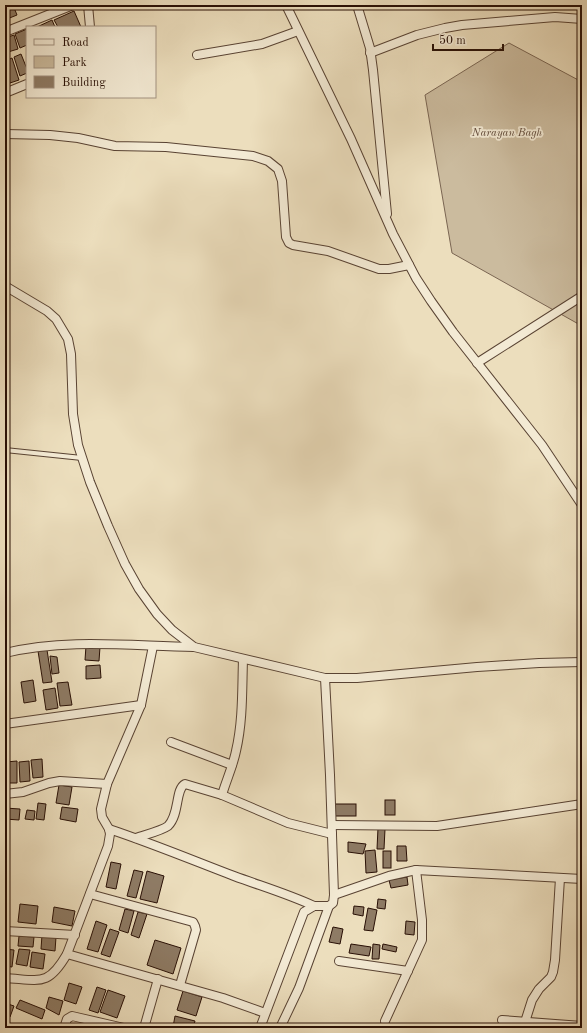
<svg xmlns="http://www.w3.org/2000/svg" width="587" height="1033" font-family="'Old Standard TT',serif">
<rect width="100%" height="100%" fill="#ecdebd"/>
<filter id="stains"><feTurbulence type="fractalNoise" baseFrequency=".005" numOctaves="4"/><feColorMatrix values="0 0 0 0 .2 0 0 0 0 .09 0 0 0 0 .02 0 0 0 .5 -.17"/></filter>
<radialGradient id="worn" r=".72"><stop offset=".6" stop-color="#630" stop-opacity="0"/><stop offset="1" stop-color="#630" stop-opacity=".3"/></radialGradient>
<polygon fill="#cbbb9e" stroke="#7a6552" points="509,43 582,82 582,326 452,253 425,95"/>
<g fill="#8e7b65" stroke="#280f05">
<polygon points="5,5 13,5 17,15 7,19 5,15"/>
<polygon points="74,11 81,27 58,27 54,20"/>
<polygon points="52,20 55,27 37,27"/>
<polygon points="27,29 27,45 20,48 15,34"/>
<polygon points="14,35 18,49 8,52 5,38"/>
<polygon points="21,54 27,69 27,73 20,76 14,57"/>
<polygon points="12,58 19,80 10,83 5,67 5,61"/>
<polygon points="5,73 9,85 5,87"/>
<polygon points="86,646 100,647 99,661 85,660"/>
<polygon points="47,650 52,682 43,683 38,651"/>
<polygon points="50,656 57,657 59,673 52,674"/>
<polygon points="100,665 101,678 86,679 86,666"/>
<polygon points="33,680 36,701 24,703 21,682"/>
<polygon points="68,682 72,705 60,706 57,683"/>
<polygon points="55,688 58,708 46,710 43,690"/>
<polygon points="42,759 43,777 33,778 31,760"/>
<polygon points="17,761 17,783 6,783 6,762"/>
<polygon points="29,761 30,781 20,782 19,762"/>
<polygon points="59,785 72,787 69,805 56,803"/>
<rect x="385" y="800" width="10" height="15"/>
<polygon points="38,803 46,804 44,820 36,819"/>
<rect x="335" y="804" width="21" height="12"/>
<polygon points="62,807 78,809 76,822 60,819"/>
<polygon points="5,808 20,809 19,820 5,819"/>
<polygon points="27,810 35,811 34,820 25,819"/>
<polygon points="378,828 385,829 384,849 377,849"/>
<polygon points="348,842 366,844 363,854 348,852"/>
<polygon points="397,846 406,846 407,861 397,861"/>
<polygon points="375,850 377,872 366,873 365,851"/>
<rect x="383" y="851" width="8" height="17"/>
<polygon points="111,862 121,864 116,889 106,887"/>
<polygon points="134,870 143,872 136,898 127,896"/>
<polygon points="147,871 164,876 157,903 140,899"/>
<polygon points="407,877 408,885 391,888 389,880"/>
<polygon points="378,899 386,900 385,909 377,908"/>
<polygon points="20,904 38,906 36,924 18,922"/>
<polygon points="354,906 364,907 363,916 353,914"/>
<polygon points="54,907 75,911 72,926 52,922"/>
<polygon points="368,908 377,910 373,931 364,930"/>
<polygon points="125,909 134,911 128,933 119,930"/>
<polygon points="138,912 147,914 139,938 131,935"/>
<polygon points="96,921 107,925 98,952 87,949"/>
<polygon points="406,921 415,922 414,935 405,934"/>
<polygon points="333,927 343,929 340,944 329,942"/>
<polygon points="110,929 119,932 110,957 101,954"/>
<polygon points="42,935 56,937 55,951 41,949"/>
<polygon points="19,936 34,937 33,947 18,946"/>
<polygon points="155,940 181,948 173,974 147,965"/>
<polygon points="351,944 371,947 369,956 349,953"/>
<polygon points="373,944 380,945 379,959 372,959"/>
<polygon points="383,944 397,947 396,952 382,949"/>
<polygon points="5,949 14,950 12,967 5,966"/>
<polygon points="19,949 30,950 27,966 16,964"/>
<polygon points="32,952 45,954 43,969 30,967"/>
<polygon points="69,983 82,987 76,1004 64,1000"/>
<polygon points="97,987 106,990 98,1013 89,1010"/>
<polygon points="108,990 125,996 117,1018 100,1012"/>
<polygon points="183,991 202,997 196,1016 177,1010"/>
<polygon points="49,997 63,1001 59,1015 46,1008"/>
<polygon points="20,1000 45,1010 42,1019 16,1008"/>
<polygon points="5,1003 14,1006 10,1017 5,1015"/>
<polygon points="175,1016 195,1021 193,1028 173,1027"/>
</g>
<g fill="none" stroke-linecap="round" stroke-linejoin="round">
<g stroke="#594333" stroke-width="6">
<polyline id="service" points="5,450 82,458"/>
</g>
<g stroke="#594333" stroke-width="10">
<g id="minor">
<polyline points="88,5 90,27"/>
<polyline points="286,5 351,139 393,234 416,278 431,301 453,332 542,445 582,505"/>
<polyline points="357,5 370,48 373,70 387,214"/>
<polyline points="5,32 73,5"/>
<polyline points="370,53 417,35 445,28 462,25 555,17 582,19"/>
<polyline points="197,55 262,44 298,31"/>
<polyline points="5,93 27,84"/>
<polyline points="5,134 50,135 78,138 115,146 166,147 253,156 268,161 278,169 282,181 286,237 289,243 293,245 328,251 379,269 389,269 409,265"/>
<polyline points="5,286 47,311 56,319 68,339 71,354 73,414 78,445 90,482 108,526 125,564 139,589 157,614 172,630 194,647 325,678 357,678 477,667 539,663 582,662"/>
<polyline points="477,363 582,296"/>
<path d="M5 653C67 638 130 646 194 647"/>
<polyline points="5,724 141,705"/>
<polyline points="171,742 232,765"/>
<polyline points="5,794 23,792 49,783 60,781 107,784"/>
<path d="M222 795C226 781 233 766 236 751 243 721 242 690 243 659"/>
<polyline points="332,825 437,826 582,804"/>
<path d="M109 829C151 843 192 860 234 876 261 886 288 894 314 906"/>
<path d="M136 838C144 835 161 831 168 826 180 814 175 789 185 784L222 795 288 823 332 834"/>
<polyline points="90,894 193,922 195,926 196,930 180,985"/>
<polyline points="334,895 389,876 416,870 582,879"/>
<polyline points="5,931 75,935"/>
<polyline points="67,954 223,998 265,1013"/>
<polyline points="339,961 408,971"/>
<path d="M5 978C40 980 48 987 67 954L108 846 110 834 109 829 102 817 101 809 107 784 141 705 153 646"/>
<polyline points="502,1020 582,1026"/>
<polyline points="385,1021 422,940 422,920 416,870"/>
<polyline points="525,1022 532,1000 539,989 551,977 553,972 555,960 560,878"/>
<polyline points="64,1028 67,1019 72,1016 124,1028"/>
<polyline points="144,1028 158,979"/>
<polyline points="260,1028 304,912 314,906 329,906 333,903 334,895 330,775 325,678"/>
<polyline points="280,1028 299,988 329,906"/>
</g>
</g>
<use href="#service" stroke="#f3ead4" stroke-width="4"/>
<use href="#minor" stroke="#f3ead4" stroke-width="8"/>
</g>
<g text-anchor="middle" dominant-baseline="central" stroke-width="3.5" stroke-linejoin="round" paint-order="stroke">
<g font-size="11" font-style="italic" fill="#614b3b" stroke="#f3ead4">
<text x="507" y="133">Narayan Bagh</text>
</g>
</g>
<rect width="587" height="1033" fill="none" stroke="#ecdebd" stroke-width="20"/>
<rect x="6" y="6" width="575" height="1021" fill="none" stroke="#280f05" stroke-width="2"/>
<rect x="10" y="10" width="567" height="1013" fill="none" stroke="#280f05"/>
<rect x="26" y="26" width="130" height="72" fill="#f3ead4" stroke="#a29281"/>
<rect x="34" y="39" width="20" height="6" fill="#f3ead4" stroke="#a29281"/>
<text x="62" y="46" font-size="12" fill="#280f05">Road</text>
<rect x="34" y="56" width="20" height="12" fill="#cbbb9e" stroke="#a29281"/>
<text x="62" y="66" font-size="12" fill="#280f05">Park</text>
<rect x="34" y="76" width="20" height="12" fill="#8e7b65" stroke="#a29281"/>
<text x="62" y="86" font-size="12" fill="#280f05">Building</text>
<path d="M433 44v6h70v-6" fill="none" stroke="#280f05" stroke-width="2"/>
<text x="439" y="44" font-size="12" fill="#280f05" stroke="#f3ead4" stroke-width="3" paint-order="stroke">50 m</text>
<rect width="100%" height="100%" filter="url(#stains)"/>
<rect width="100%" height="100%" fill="url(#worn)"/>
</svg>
